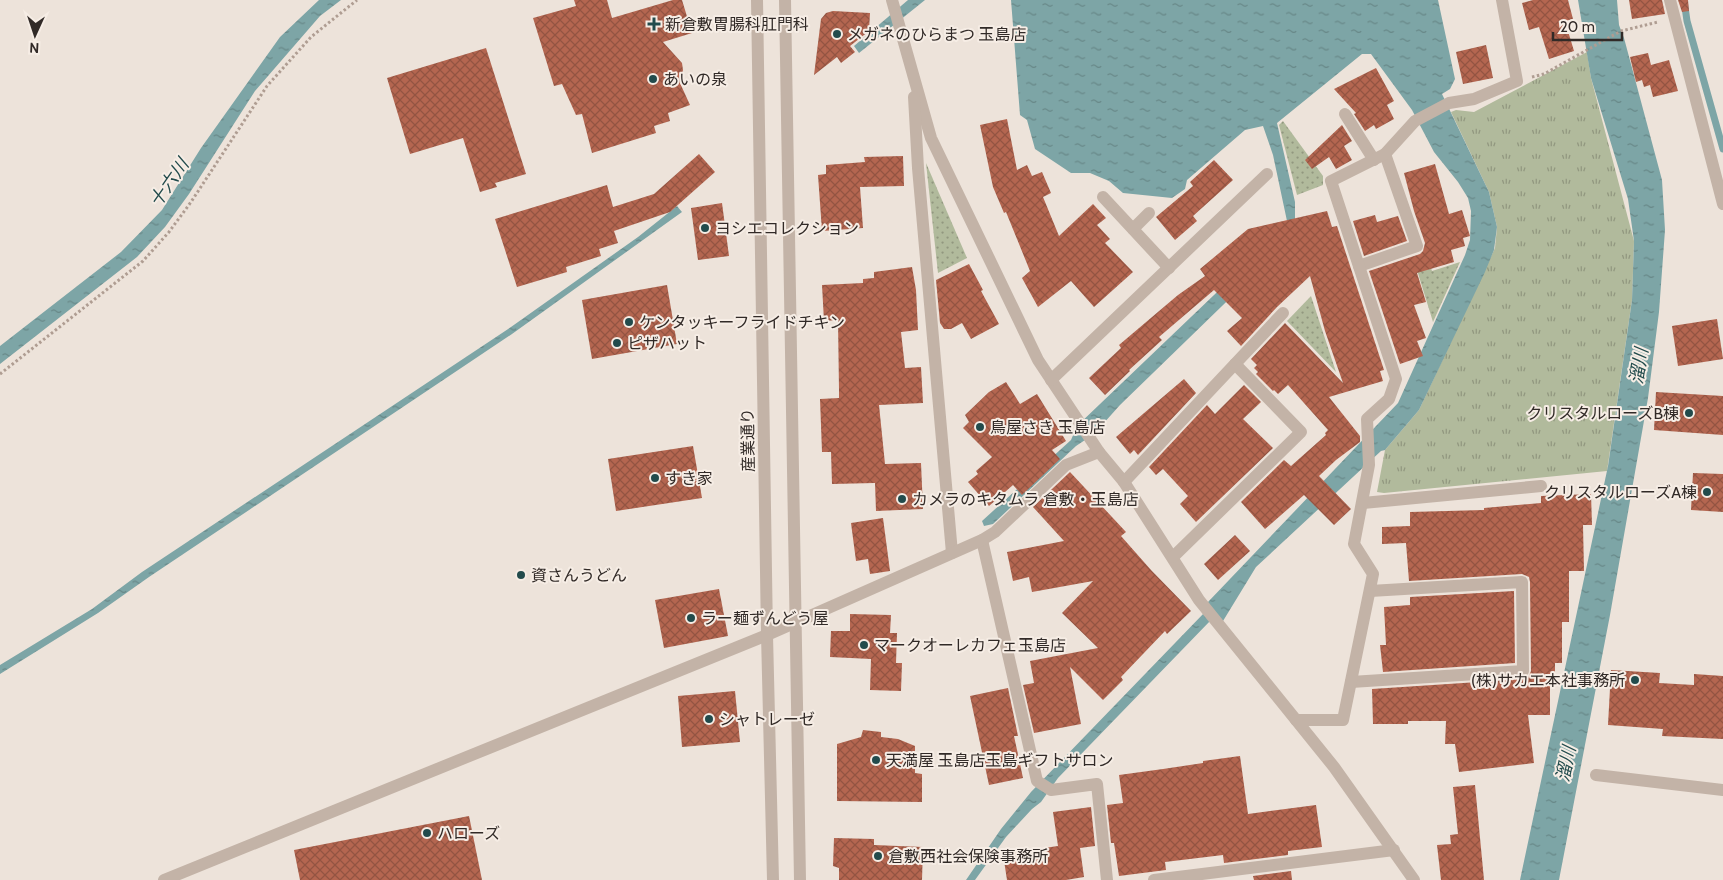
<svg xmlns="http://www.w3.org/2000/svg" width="1723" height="880" font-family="Cabin,'Noto Sans JP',sans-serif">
<defs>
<pattern id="grass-tufts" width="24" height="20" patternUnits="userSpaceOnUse" patternTransform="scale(1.25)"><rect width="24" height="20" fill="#b1ba9c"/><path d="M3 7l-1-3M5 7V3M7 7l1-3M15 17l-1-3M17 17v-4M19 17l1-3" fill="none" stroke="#91977f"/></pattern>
<pattern id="park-dots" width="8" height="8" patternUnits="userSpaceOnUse" patternTransform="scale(1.25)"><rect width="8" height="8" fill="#b1ba9c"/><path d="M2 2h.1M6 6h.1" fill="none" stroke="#91977f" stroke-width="1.8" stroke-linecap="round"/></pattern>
<pattern id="water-ripples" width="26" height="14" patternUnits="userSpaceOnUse" patternTransform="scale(1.25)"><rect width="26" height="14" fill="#7da5a6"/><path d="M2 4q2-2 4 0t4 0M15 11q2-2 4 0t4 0" fill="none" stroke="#678787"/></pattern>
<pattern id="building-cross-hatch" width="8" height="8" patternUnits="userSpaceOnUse" patternTransform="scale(1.25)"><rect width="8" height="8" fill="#b46650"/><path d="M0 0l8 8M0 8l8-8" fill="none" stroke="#935442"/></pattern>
</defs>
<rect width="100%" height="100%" fill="#ede3da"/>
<polygon fill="url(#grass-tufts)" points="1587,52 1591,78 1634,241 1632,300 1607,471 1384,493 1377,492 1385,450 1419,410 1495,248 1497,227 1489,192 1451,112 1456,110 1474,112"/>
<g fill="url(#park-dots)">
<polygon points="1283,121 1323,176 1323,185 1297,195 1279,125"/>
<polygon points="926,163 967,258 938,273"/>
<polygon points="1426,253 1432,271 1460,262 1433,322 1413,257"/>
<polygon points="1311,296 1336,372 1287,321"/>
</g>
<g fill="url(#water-ripples)">
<polygon points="319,0 341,0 320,16 255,91 189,194 165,227 137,257 0,364 0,346 121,252 162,210 201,148 280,37"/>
<polygon points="908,0 925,0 859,53 854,46"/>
<polygon points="1011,0 1438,0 1455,79 1450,89 1442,94 1489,192 1497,227 1494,250 1485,272 1419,410 1385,450 1381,451 1256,567 1223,621 1210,621 1058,778 1041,802 1032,809 1006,837 975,880 966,880 1001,829 1031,792 1204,613 1208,602 1398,403 1465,255 1470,240 1471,211 1468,198 1458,182 1434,152 1412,110 1371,54 1362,54 1277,123 1295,202 1295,230 1289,241 1120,405 1094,434 1076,446 993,524 984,526 982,521 1071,440 1077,426 1282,230 1287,221 1273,155 1263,126 1245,130 1187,180 1185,189 1172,198 1123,193 1109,181 1090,173 1071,173 1035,149 1027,120 1020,115"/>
<polygon points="1578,0 1617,0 1619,25 1624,38 1662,180 1665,230 1659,312 1648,398 1610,615 1559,880 1520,880 1608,466 1632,300 1634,241 1628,199 1591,78"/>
<polygon points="677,206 682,212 512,334 149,577 98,613 0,674 0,665 92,609 142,572 511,327 638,237"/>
</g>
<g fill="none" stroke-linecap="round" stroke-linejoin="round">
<polyline stroke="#7da5a6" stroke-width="7" points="1684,0 1687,21 1723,149"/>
</g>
<g fill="url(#building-cross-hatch)">
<polygon points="574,0 607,0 612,18 673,0 682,0 692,33 663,42 682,63 683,70 680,83 690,105 668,113 670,121 654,126 656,133 592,153 582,114 576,115 562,84 554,86 533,18 576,6"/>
<polygon points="1533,0 1568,0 1573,19 1565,21 1574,51 1549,59 1539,27 1529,30 1522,3"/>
<polygon points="1629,0 1662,0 1665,14 1632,19"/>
<polygon points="1678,0 1688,0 1689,11 1682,12"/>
<polygon points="833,11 870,13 869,31 850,46 855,52 841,63 837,57 814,75 821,19 826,13"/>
<polygon points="1486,45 1493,78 1463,84 1456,52"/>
<polygon points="486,48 526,174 495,183 497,187 480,192 463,138 410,154 387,78"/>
<polygon points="1648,53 1651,65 1669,60 1678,91 1653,97 1650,85 1644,87 1642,80 1636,82 1630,57"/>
<polygon points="1376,68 1394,101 1387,105 1394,119 1376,129 1374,125 1365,131 1354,114 1356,113 1334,89"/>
<polygon points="1007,119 1017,170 1027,165 1032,176 1042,172 1051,193 1043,197 1059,236 1093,204 1106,218 1097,225 1110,239 1105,243 1133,272 1094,307 1071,281 1038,307 1022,278 1030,271 1006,212 1004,213 993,187 980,125"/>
<polygon points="1342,125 1352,141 1344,146 1352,160 1336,169 1329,157 1312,169 1305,160"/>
<polygon points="699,154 715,172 670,212 614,231 618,243 599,249 601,256 566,267 567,272 517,287 495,219 607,185 613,207 654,194"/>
<polygon points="903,156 904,186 860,187 863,228 822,231 818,175 826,174 826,165 865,162 864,157"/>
<polygon points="1214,160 1233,180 1193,216 1197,221 1175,240 1156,217 1193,186 1190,182"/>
<polygon points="1435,164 1449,214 1462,210 1470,236 1463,238 1465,246 1451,250 1454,262 1417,273 1426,302 1414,305 1426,338 1417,341 1423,356 1400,364 1369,271 1420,254 1423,251 1425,243 1414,211 1404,173"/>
<polygon points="722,203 729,256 698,260 691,208"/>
<polygon points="1327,211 1332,227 1337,226 1384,370 1380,371 1383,381 1329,397 1360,436 1360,442 1336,460 1319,476 1351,509 1334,525 1304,495 1265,529 1241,502 1284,460 1291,466 1326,435 1325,433 1328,430 1288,385 1278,394 1274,390 1273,391 1256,374 1258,372 1254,368 1257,365 1251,359 1285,323 1343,383 1325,331 1310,276 1277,307 1241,346 1227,331 1242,318 1214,290 1159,337 1162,340 1129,370 1130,371 1105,395 1089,378 1121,348 1119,345 1178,295 1205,276 1200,269 1248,229"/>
<polygon points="1375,215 1377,222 1398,216 1407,241 1364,256 1353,221"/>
<polygon points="969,264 983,290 981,291 999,324 971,339 962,323 951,329 944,329 940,323 936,280"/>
<polygon points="912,267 916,290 918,330 901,332 905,368 921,367 923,403 879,405 885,464 921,463 923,509 876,511 875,483 832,484 831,452 822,452 820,399 839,398 839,390 838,320 824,321 822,285 863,283 863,279 874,278 874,272"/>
<polygon points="667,285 677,344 592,359 582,300"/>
<polygon points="1717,319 1723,359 1678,366 1672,326"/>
<polygon points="1184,379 1196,393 1138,455 1134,450 1130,454 1116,437"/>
<polygon points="1006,382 1020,404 1037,394 1066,441 1052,450 1060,459 1022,495 1013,485 989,506 968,482 978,474 976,471 992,457 963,428 969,422 965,415 989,392"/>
<polygon points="1244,385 1261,402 1243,419 1273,448 1196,522 1180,504 1188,496 1163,469 1156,475 1149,467 1207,405 1215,414"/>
<polygon points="1656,392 1723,396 1723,435 1654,430"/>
<polygon points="693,446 702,498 616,511 608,459"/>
<polygon points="1070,472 1126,532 1121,536 1151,570 1191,611 1167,634 1165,631 1121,677 1123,680 1103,700 1070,667 1081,724 1034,733 1023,685 1034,683 1030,661 1098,648 1062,613 1093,581 1032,592 1029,577 1013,581 1007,552 1064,541 1033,507"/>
<polygon points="1693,473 1723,474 1723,512 1691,510"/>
<polygon points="1591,494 1592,525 1583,525 1584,571 1569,571 1569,622 1562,622 1562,663 1555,663 1555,674 1550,674 1550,715 1528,715 1534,763 1459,772 1455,744 1445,744 1446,721 1408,721 1408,724 1373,724 1372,689 1524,679 1528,678 1531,671 1530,582 1529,577 1522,574 1409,581 1406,543 1382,544 1382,527 1410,526 1410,512 1484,510 1484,508 1541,503 1541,496"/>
<polygon points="883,518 890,571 870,574 868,559 856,561 851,523"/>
<polygon points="1235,535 1250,551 1218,580 1204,564"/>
<polygon points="719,589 728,636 664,648 655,600"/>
<polygon points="1514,591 1515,663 1383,672 1380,645 1386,645 1384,607 1410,605 1410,597"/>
<polygon points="850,614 891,615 890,633 897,633 896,663 902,663 901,691 870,690 871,659 830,657 831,631 850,631"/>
<polygon points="1611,670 1660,673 1659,683 1694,685 1694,674 1723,676 1723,739 1662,736 1663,729 1608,725"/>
<polygon points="1008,688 1018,736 1014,736 1023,778 989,785 970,696"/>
<polygon points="735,691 740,742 682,747 678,696"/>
<polygon points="863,730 881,732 881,737 898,739 915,746 915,773 922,774 922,802 837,801 837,744 861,737"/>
<polygon points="1240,756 1248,814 1316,805 1322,847 1288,851 1288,855 1224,863 1223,855 1165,862 1166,870 1119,876 1114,843 1111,843 1107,805 1123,803 1119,775 1163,769 1203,763 1203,761"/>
<polygon points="1475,785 1484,880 1441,880 1437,845 1451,844 1450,835 1458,834 1453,787"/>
<polygon points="1091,807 1095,846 1080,848 1084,877 1066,880 1007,880 1003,854 1058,846 1053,812"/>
<polygon points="469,816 482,880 300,880 294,850"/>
<polygon points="834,838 874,839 874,845 923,847 922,880 839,880 839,868 833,866"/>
<polygon points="1291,871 1292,880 1254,880 1253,876"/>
</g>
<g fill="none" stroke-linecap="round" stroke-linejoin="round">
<g stroke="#af9d92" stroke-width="3" stroke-dasharray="2.5 2.5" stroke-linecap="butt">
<polyline points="1532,77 1544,74 1621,31 1658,22"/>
<polyline points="0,374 143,261 169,232 191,202 267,86 311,37 357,0"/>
</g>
<g stroke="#c3b3a7" stroke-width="12">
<polyline points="892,0 931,138 1038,360 1099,452 1124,482 1199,600 1334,767 1414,880"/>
<polyline points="1670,0 1723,204"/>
<polyline points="914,97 918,168 952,553"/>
<polyline points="1345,114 1374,160"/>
<polyline points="1103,197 1169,268"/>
<polyline points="1133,229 1149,213"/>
<polyline points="1359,266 1417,246 1385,154"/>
<polyline points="1235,364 1283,313"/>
<polyline points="1051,380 1267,174"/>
<polyline points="1124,482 1235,364 1301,432 1173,557"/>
<polyline points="1363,503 1541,486"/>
<polyline points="982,540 1037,781 1051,790 1097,784 1107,880"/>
<polyline points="1351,682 1523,671 1522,582 1370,591"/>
<polyline points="1296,720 1343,720 1373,574 1354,544 1369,465 1367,419 1389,399 1396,379 1331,181 1385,154 1415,121 1449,103 1474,99 1517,81 1502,0"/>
<polyline points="1596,775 1723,790"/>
<polyline points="164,880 767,635 982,540 995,532 1066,465 1099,452"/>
<polyline points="1154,880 1394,850"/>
</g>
<g stroke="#c3b3a7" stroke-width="12">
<polyline points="757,0 767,635 773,880"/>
<polyline points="785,0 800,880"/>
</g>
</g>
<g fill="#224b4c" stroke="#f6ede5" stroke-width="2">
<path d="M651.5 16.5h5v5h5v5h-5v5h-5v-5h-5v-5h5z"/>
<circle cx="837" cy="34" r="5"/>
<circle cx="653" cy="79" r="5"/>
<circle cx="705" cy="228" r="5"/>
<circle cx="629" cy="322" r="5"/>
<circle cx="617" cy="343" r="5"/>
<circle cx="1689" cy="413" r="5"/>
<circle cx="980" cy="427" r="5"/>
<circle cx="655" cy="478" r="5"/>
<circle cx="1707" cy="492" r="5"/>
<circle cx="902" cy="499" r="5"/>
<circle cx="521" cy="575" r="5"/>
<circle cx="691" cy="618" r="5"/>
<circle cx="864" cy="645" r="5"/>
<circle cx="1635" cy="680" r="5"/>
<circle cx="709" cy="719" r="5"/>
<circle cx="876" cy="760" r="5"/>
<circle cx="427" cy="833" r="5"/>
<circle cx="878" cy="856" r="5"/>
</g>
<g text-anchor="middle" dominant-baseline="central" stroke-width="4" stroke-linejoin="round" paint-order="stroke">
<g font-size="16" fill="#312a27" stroke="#f6ede5" text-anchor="start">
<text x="665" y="24">新倉敷胃腸科肛門科</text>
<text x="847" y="34">メガネのひらまつ 玉島店</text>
<text x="663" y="79">あいの泉</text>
<text x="715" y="228">ヨシエコレクション</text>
<text x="639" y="322">ケンタッキーフライドチキン</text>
<text x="627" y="343">ピザハット</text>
<text x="1679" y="413" text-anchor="end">クリスタルローズB棟</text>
<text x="990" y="427">鳥屋さき 玉島店</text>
<text x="665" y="478">すき家</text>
<text x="1697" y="492" text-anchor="end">クリスタルローズA棟</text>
<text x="912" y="499">カメラのキタムラ 倉敷・玉島店</text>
<text x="531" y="575">資さんうどん</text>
<text x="701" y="618">ラー麺ずんどう屋</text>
<text x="874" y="645">マークオーレカフェ玉島店</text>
<text x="1625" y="680" text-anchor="end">(株)サカエ本社事務所</text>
<text x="719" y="719">シャトレーゼ</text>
<text x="886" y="760">天満屋 玉島店玉島ギフトサロン</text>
<text x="437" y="833">ハローズ</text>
<text x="888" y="856">倉敷西社会保険事務所</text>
</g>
<g font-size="16" fill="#312a27" stroke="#f6ede5">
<text transform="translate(748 440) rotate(-91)">産業通り</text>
</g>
<g font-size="18" font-style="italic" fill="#224b4c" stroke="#f6ede5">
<text transform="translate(169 183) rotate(-55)">十六川</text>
<text transform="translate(1639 366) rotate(-81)">溜川</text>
<text transform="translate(1566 764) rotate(-78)">溜川</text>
</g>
</g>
<g transform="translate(35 35) rotate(183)" stroke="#f6ede5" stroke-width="4" paint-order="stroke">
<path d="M0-4L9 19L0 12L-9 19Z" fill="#312a27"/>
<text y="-8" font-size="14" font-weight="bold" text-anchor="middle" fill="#312a27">N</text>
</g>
<path d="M1553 32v8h69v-8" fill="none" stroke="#312a27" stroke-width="2.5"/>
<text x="1560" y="32" font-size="15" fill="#312a27" stroke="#f6ede5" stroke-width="4" paint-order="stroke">20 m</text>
</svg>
